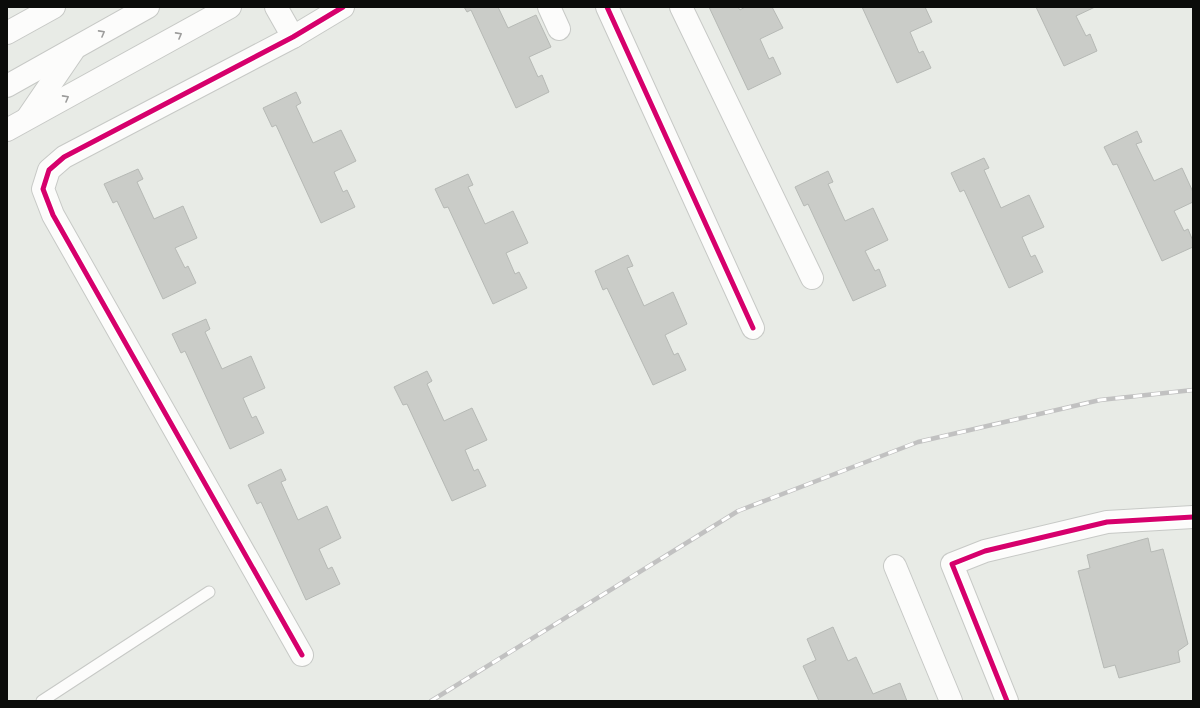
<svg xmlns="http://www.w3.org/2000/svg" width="1200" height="708" font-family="Figtree,sans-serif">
<rect width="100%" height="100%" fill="#e8ebe6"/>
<g fill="#caccc8" stroke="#b6b9b5">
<polygon points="464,7 498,7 508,28 536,15 551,47 529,57 538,77 542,75 549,92 516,108 471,10 467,12"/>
<polygon points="709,7 738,7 740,10 745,7 772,7 783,28 760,39 769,59 773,57 781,74 748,90"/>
<polygon points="862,7 925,7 932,22 910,32 919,53 923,51 931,68 897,83"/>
<polygon points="1036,7 1095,7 1076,16 1086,36 1090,34 1097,51 1064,66"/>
<polygon points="296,92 301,103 296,106 313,143 341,130 356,161 334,172 343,192 347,190 355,207 321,223 276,125 272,127 263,108"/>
<polygon points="1137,131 1142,142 1136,144 1154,181 1182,168 1193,192 1193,202 1174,211 1184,231 1188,229 1193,241 1193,247 1162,261 1117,164 1113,165 1104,147"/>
<polygon points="984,158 989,168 984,170 1001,208 1029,195 1044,227 1022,237 1031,257 1035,255 1043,272 1009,288 964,190 960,192 951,173"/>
<polygon points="138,169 143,179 137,182 154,219 183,206 197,238 175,248 185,268 188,266 196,283 163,299 117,201 113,203 104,184"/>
<polygon points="828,171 833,182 828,184 845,221 873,208 888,240 865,251 875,271 879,269 886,286 853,301 808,204 804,206 795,187"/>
<polygon points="468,174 473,185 468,187 485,224 513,211 528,243 506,253 515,274 519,272 527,288 493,304 448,207 444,208 435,189"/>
<polygon points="628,255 633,266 627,268 644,306 673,292 687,324 665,335 674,355 678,353 686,370 653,385 607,288 603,290 595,271"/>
<polygon points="206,319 210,329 205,332 222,369 251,356 265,388 243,398 252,418 256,416 264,433 230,449 185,351 181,353 172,334"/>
<polygon points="427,371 432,381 427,384 444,421 472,408 487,440 465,450 474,471 478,469 486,486 452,501 407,404 403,405 394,387"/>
<polygon points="281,469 286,480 281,482 298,520 327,506 341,538 319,549 328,569 332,567 340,584 306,600 261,502 257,504 248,485"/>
<polygon points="1148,538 1151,552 1163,549 1188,644 1178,651 1180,662 1119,678 1115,665 1104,668 1078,571 1090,568 1087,555"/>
<polygon points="833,627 848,661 856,657 873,694 900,683 907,701 819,701 803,666 816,660 807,639"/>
</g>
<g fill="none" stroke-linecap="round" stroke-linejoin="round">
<g stroke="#c7c9c6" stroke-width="13">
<polyline id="service" points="42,701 209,592"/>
</g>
<g stroke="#c7c9c6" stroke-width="24">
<g id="minor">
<polyline points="276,7 293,37"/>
<polyline points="549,7 559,29"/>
<polyline points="607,7 753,328"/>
<polyline points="681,7 812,278"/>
<polyline points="895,566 951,701"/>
<polyline points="302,655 53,215 43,189 49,170 64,157 293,37 343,7"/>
<polyline points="1007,701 952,564 985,551 1107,522 1193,517"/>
</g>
</g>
<g stroke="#c7c9c6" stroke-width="24">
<g id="secondary">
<polyline points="7,33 54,7"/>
<polyline points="7,86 148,7"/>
<polyline points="28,117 73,51"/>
<polyline points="7,130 230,7"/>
</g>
</g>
<use href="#service" stroke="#fcfcfb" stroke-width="11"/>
<use href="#minor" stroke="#fcfcfb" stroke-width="22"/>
<use href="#secondary" stroke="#fcfcfb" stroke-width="22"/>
<g stroke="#c1c1c1" stroke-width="4.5">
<polyline id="rail" points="431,701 738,511 918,442 1100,400 1193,390"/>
</g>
<use href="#rail" stroke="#fff" stroke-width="3" stroke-dasharray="9" stroke-linecap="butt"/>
<g stroke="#fff" stroke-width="8">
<g id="cycleway">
<polyline points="607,7 753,328"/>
<polyline points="302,655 53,215 43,189 49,170 64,157 293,37 343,7"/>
<polyline points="1007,701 952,564 985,551 1107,522 1193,517"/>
</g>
</g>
<use href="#cycleway" stroke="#d6006c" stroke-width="5"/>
</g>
<defs><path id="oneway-chevron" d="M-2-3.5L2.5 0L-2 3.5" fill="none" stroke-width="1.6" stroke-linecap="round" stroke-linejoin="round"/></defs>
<g stroke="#9c9c9b">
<use href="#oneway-chevron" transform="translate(102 33) rotate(-29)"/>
<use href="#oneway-chevron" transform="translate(179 35) rotate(-29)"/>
<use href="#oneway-chevron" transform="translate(66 98) rotate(-29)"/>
</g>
<rect width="1200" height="708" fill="none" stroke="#0b0c0a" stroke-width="16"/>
</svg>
